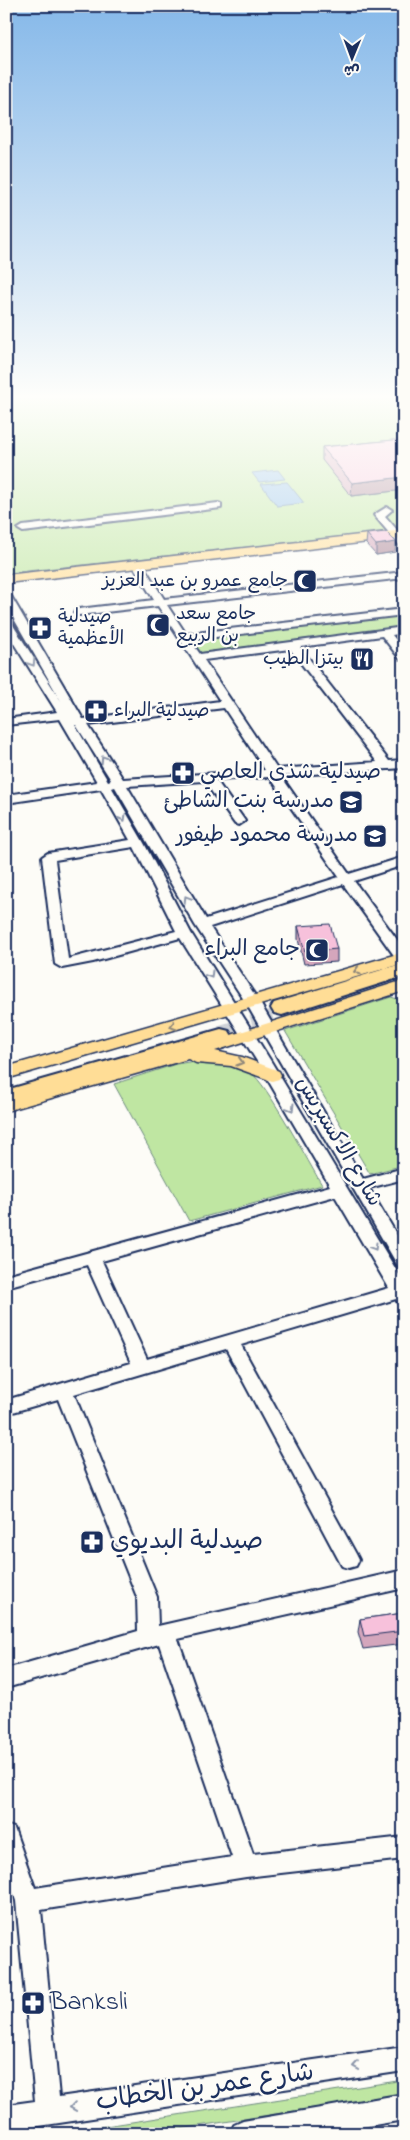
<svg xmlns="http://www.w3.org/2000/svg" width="410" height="2140" font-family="'Indie Flower','Playpen Sans Arabic',sans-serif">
<rect width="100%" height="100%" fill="#fdfcf7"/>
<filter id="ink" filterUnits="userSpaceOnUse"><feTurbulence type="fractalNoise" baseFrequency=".02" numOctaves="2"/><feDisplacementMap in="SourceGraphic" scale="10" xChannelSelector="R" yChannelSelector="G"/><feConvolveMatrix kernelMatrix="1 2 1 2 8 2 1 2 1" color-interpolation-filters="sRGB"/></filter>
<g filter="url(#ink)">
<g fill="#bfe6a2" stroke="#6d8a80">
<polygon points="6,396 404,396 404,530 8,573 6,570"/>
<polygon points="404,614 404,626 199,653 191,641"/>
<polygon points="391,997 404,1001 404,1165 370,1174 285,1031"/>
<path d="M202 1060C218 1063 237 1065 251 1073 266 1082 310 1165 322 1185L189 1221 114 1084 176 1064Z"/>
<polygon points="404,2080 404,2094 147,2134 54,2134"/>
</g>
<g fill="#90bfea" stroke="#6185b2">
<polygon points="278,470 285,479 259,482 252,473"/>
<polygon points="287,482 304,503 277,506 261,484"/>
</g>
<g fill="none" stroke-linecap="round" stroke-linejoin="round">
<polyline stroke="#d0d3d8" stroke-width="22" stroke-dasharray="22 11" stroke-linecap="butt" points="221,1036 291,1015"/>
<g stroke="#1b2f5e" stroke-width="4">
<g id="minor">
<polygon points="218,503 221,504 221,508 23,532 18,529 23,526"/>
<polygon points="387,507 392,510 385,516 404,538 404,548 401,547 374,515"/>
<path d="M137 561 141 562 164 599 404 572V578L167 605 186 634 404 609V615L190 640 200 654 404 627V633L392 635 404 650V660L400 659 382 636 300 647 389 761 404 760V768L281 776 349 874 404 857V865L354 881 404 949V962L398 961 343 884 210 927 260 1003 363 1179 404 1168V1179L369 1188 404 1247V1268L398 1266 246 1003 195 925 115 787 112 788 144 843 191 933 272 1063 404 1283V1304L398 1303 396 1299 241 1345 356 1554 359 1560 356 1566 349 1568 342 1566 226 1349 74 1394 157 1597 158 1626 404 1570V1588L178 1639 253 1854 404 1837V1859L246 1877 41 1910 59 2097 404 2047V2071L6 2131V2105L35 2101 16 1901 6 1871V1825L14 1828 35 1888 232 1857 159 1644 6 1688V1669L138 1631 137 1597 58 1399 6 1414V1400L131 1363 87 1265 6 1287V1275L330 1186 258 1063 180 938 93 962 62 968 55 964 42 857 48 853 130 840 101 789 6 803V795L97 782 60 719 6 725V719L57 712 6 631V619L11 622 61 701 6 605V593L11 596 83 719 220 701 158 606 79 615 74 612 79 609 154 600 132 564ZM290 649 377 762 277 769 204 660ZM224 708 265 770 123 779 88 725ZM75 725H76L111 780 108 781ZM270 777 339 877 206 919 127 786 204 781 235 824 239 825 245 821 216 780ZM134 847 176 931 68 959 55 860ZM335 1196 389 1288 147 1359 102 1261Z"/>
<polygon points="404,2094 404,2120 320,2134 230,2134 234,2125 243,2121"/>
</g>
</g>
<g stroke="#1b2f5e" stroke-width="3">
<g id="major">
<polygon points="404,530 404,538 6,583 6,575"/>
<polygon points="404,952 404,963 6,1079 6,1067"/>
<polygon points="404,980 404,991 215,1051 242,1057 279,1071 281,1075 279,1079 272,1081 231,1066 196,1063 188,1059 6,1111 6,1099 231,1035"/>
</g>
</g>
<g stroke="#1b2f5e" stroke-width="4">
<g id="highway">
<polygon points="404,963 404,976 282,1015 274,1013 271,1008 274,1003"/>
<polygon points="221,1029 229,1031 232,1036 229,1041 6,1105 6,1090"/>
</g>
</g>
<use href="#minor" fill="#fdfcf7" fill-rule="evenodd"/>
<use href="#major" fill="#ffdd96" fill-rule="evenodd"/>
<use href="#highway" fill="#ffdd96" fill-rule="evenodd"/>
</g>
<g fill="#d4a6bc" stroke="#1b2f5e">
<polygon points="404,439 404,490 351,496 322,460 322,447"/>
<polygon points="367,534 395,552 376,555 366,544"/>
<polygon points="298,926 337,949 337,962 304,964 298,939"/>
<polygon points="404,1613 404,1644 363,1649 358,1632 360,1619"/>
</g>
<g fill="#ad8799" stroke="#1b2f5e">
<polygon points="404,477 404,490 351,496 352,483"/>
<polygon points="396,542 395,552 376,555 376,545"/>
</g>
<g fill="#f7c1db" stroke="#1b2f5e">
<polygon points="404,439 404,477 352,483 322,447"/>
<polygon points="386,532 396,542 376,545 367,534"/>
<polygon points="330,924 337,949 305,952 298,926"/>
<polygon points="404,1613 404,1631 364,1636 360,1619"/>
</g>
<defs><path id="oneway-chevron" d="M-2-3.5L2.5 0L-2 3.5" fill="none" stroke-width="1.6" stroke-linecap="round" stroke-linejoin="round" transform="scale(1.25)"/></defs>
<g stroke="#8c96aa">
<use href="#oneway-chevron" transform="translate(32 663) rotate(58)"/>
<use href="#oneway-chevron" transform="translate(104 759) rotate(-123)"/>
<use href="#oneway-chevron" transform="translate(123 818) rotate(60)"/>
<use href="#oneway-chevron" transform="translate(187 899) rotate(-121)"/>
<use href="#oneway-chevron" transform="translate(210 975) rotate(59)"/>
<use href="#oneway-chevron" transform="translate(291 1108) rotate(59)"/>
<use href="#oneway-chevron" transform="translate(374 1247) rotate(59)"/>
<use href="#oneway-chevron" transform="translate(356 2066) rotate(172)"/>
<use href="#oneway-chevron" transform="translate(73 2107) rotate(172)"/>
</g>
<g stroke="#8d867a">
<use href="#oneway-chevron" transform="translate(357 971) rotate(164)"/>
<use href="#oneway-chevron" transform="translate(173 1026) rotate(164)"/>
<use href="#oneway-chevron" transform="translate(240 1062) rotate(17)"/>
</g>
</g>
<linearGradient id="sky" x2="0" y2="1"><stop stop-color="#85b8e9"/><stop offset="0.57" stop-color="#fefefb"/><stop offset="1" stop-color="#fefefb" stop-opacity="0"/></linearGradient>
<rect width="410" height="696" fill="url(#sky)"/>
<defs>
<g id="mosque-square" transform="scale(1.25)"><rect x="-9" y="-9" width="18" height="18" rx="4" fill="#1b2f5e" stroke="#fdfcf7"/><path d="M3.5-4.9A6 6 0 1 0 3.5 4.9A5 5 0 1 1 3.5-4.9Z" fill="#fff"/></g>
<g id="pharmacy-square" transform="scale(1.25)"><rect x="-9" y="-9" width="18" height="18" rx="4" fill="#1b2f5e" stroke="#fdfcf7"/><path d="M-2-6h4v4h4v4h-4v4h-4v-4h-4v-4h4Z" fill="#fff"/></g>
<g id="restaurant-square" transform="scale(1.25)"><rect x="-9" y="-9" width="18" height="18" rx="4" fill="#1b2f5e" stroke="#fdfcf7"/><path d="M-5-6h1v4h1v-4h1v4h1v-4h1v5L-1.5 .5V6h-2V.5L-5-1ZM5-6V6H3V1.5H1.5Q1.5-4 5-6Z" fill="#fff"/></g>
<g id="school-square" transform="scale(1.25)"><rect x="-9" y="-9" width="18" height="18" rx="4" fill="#1b2f5e" stroke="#fdfcf7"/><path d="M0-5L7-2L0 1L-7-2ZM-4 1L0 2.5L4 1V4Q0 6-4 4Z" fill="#fff"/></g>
</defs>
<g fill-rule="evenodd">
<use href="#mosque-square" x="305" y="581"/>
<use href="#mosque-square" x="158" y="625"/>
<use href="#pharmacy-square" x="40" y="628"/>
<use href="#restaurant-square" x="362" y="659"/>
<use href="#pharmacy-square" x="96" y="711"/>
<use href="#pharmacy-square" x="183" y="773"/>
<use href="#school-square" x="351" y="802"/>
<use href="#school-square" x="375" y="836"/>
<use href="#mosque-square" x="317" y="950"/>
<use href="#pharmacy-square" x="92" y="1542"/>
<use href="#pharmacy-square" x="33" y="2003"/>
</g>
<g text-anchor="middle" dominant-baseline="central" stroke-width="4.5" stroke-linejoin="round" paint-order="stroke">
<g font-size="19" fill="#1b2f5e" stroke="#fdfcf7" text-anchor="start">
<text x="288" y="581" text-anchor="end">جامع عمرو بن عبد العزيز</text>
<text x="176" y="614">جامع سعد<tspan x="176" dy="22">بن الربيع</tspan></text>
<text x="58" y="617">صيدلية<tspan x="58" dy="22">الأعظمية</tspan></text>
<text x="344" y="659" text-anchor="end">بيتزا الطيب</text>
<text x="114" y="711">صيدلية البراء</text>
</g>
<g font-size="22" fill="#1b2f5e" stroke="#fdfcf7" text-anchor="end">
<text x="200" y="773" text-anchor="start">صيدلية شذى العاصي</text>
<text x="334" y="802">مدرسة بنت الشاطئ</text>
<text x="358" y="836">مدرسة محمود طيفور</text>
<text x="300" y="950">جامع البراء</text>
</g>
<g font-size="22" fill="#1b2f5e" stroke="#fdfcf7">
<text transform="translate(338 1142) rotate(59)">شارع الاكسبريس</text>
</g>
<g font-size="26" fill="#1b2f5e" stroke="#fdfcf7" text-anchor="start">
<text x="110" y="1542">صيدلية البديوي</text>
<text x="50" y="2003">Banksli</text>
</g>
<g font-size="26" fill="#1b2f5e" stroke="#fdfcf7">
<text transform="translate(205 2088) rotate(-8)">شارع عمر بن الخطاب</text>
</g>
</g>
<rect width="410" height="2140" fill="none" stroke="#fdfcf7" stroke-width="25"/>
<rect x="12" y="12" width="385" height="2115" fill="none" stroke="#1b2f5e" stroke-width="2" filter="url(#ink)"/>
<g transform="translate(352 58) rotate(181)" stroke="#fdfcf7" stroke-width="4" paint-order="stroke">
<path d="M0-4L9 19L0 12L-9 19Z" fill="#1b2f5e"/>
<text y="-8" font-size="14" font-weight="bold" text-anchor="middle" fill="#1b2f5e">ش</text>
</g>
</svg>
